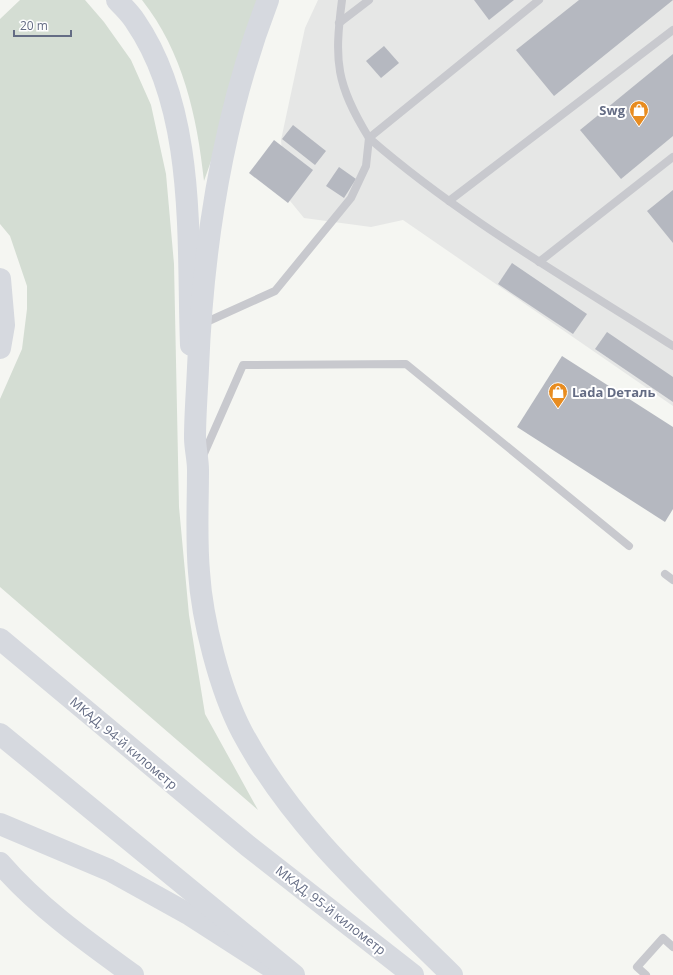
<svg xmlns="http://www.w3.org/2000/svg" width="673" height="975" font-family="'Open Sans',sans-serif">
<rect width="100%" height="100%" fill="#f5f6f2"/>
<polygon fill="#e6e7e6" points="318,0 673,0 673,406 403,220 371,227 304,218 286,196 281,140 305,28"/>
<g fill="#d4ddd3">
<polygon points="20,0 85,0 104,22 131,60 151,105 166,174 174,264 179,507 189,615 205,714 258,810 0,587 0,399 22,349 27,309 27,286 10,236 0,224 0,19"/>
<path d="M142 0H259L217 144 204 181C197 116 183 52 142 0Z"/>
</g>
<g fill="#b5b8c0">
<polygon points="474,0 514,0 489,20"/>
<polygon points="579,0 673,0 554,96 516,50"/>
<polygon points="384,46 399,63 381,78 366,61"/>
<polygon points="673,54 673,136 621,179 580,130"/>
<polygon points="293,125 326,151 315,165 282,139"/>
<polygon points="274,140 313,170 288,203 249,173"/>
<polygon points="339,167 356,179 344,198 326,186"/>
<polygon points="673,190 673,243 647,211"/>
<polygon points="512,263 587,314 573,334 498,284"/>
<polygon points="607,332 673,377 673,402 595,349"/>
<polygon points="562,356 673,427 673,509 665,522 517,427"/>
</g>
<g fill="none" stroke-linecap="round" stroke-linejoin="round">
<g stroke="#c8c9ce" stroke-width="8">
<path d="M342 0C334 62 336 84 369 138L539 0"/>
<polyline points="339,23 369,0"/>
<polyline points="449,201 673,30"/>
<polyline points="539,262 673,157"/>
<path d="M202 324 275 291 351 198 366 166 369 138C462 219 570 280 673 346"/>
<polyline points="203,456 243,365 406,364 629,546"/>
<polyline points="665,574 673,580"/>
<polyline points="646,975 637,967 663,938 673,947"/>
</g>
<g stroke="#d6d9df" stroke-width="22">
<path d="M117 0C123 7 130 13 135 21 197 111 187 240 191 345"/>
<polyline points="0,279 4,325 0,348"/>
<polyline points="0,824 109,870 190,915 274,969"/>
</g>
<g stroke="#d6d9df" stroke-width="22">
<path d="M268 0C223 117 203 243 198 368 197 391 195 415 195 438 195 448 198 459 198 470 198 504 196 538 199 572 202 620 220 690 242 732 293 828 376 900 452 975"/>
<polyline points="0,639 248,846 413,975"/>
<polyline points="0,734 294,975"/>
<path d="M0 863C38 907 86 941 133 975"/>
</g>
</g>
<defs>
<g id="shop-pin" transform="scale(1)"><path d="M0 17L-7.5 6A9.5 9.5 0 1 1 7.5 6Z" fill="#e88c20" stroke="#fff"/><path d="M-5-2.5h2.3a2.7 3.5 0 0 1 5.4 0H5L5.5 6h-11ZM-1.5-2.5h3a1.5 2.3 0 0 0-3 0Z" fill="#fff"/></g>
</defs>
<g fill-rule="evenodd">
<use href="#shop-pin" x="639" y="110"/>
<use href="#shop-pin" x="558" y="392"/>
</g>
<g text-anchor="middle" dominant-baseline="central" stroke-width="4" stroke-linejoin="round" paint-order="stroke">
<g font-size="13" font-weight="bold" fill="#646c84" stroke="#fff" text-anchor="end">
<text x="625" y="110">Swg</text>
<text x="572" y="392" text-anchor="start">Lada Dеталь</text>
</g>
<g font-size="13" fill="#646c84" stroke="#fff">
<text transform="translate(124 743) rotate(40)">МКАД, 94-й километр</text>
<text transform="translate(331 910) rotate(38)">МКАД, 95-й километр</text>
</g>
</g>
<path d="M14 30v6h57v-6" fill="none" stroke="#646c84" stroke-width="2"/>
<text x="20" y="30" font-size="12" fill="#646c84" stroke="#ffffff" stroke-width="3" paint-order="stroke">20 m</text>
</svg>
